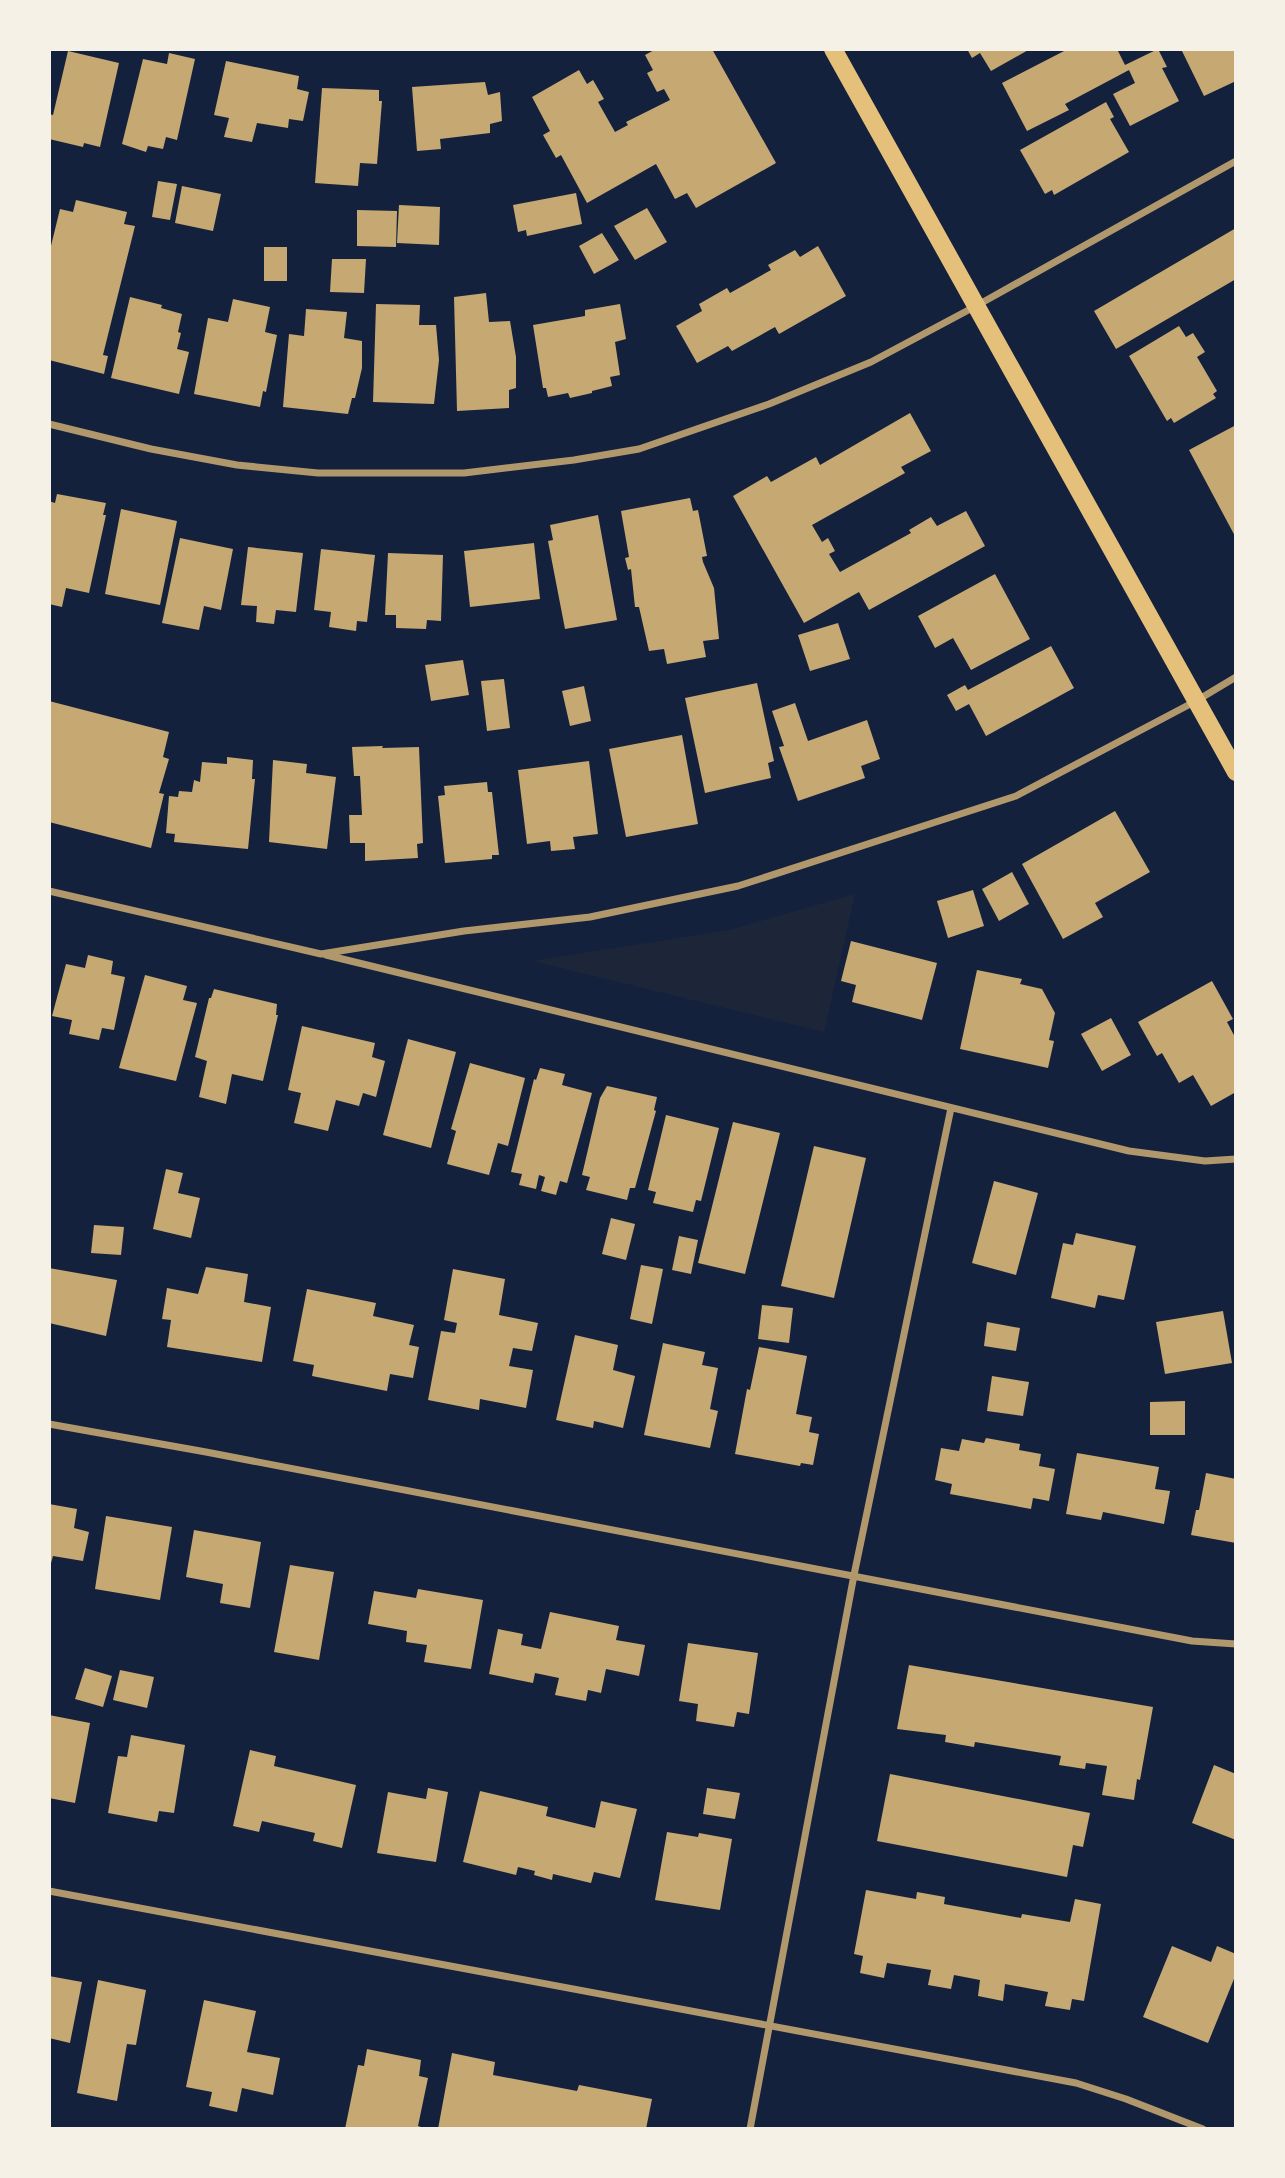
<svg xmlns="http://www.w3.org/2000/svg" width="1285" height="2178" font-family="'Space Grotesk',sans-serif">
<rect width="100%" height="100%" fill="#14213d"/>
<path fill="#1d2539" d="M855,894L824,1032L532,961L729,930Z"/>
<path fill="#c6a872" d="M656,49H712L776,163L696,208L687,193L675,199L656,164L587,203L561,155L556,158L543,135L550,131L532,97L579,70L587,84L593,80L604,99L598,102L615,132L628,125L626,122L670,100L664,89L657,92L647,73L653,70L645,55Z
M967,49H1030L991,71L980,53L972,58Z
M1068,49H1117L1125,65L1158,49L1167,67L1162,68L1179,101L1130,126L1113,94L1135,83L1129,70L1065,104L1069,110L1027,131L1002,83Z
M1181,49H1236V81L1204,96Z
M68,51L119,63L100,147L84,143L83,147L49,139V114L53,115Z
M169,53L195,59L177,140L166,137L163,149L148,146L146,152L122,144L143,59L167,64Z
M226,61L299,76L297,89L309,92L303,121L289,119L288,128L257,123L252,142L224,137L229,118L214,115Z
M485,82L488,95L500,92L502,121L490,124V133L440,139L441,149L417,151L412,87Z
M322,88L379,90V101H382L377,164L360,163L358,186L315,183Z
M1106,102L1114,117L1110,119L1129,152L1054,195L1052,190L1045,194L1020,150Z
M158,181L177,184L170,220L152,217Z
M182,186L221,194L213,231L175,223Z
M576,193L582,224L527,236L526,230L518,232L513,205Z
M76,200L127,212L124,224L135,226L103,355L108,356L104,374L49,360V254L60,209L73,212Z
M399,205L440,207L439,245L397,243Z
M647,208L667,242L635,260L614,226Z
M357,210L397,211L396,247L357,246Z
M1236,228V279L1116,349L1094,311Z
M602,233L619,260L594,274L579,246Z
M818,246L846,296L779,334L775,327L732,351L728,346L697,363L676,326L702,311L699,304L727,288L730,293L771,270L768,265L795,250L800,257Z
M264,247H287V281H264Z
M332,259H366L364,293L330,292Z
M486,293L489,322L510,321L516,357V388L509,390V408L457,411L454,297Z
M130,297L162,305L161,308L182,314L178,332L181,333L177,349L189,352L179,394L111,378Z
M233,299L270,307L265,332L277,335L266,392L263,391L260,407L194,394L208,318L228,322Z
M376,304L420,305L419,325H436L439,360L434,404L373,402Z
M620,304L626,339L615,342L620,375L610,377L612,386L592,391V393L570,398L568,393L548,397L546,388H543L533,325L585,316V310Z
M306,309L347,312L344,338L362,341V368L355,398H352L348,414L283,407L289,334L304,336Z
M1179,326L1186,337L1193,333L1205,352L1197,357L1217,391L1213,394L1216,398L1174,423L1171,418L1167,421L1129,356Z
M910,413L931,451L901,467L905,473L812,525L822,542L828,538L835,551L829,554L840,572L911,533L909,530L931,517L937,526L966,511L985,546L869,610L859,592L804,623L733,496L767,476L771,482L816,457L820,465Z
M1236,425V538L1189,450Z
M57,494L106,503L103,515H106L89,593L66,588L62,607L49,604V501L55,503Z
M690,498L693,511L698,510L707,556L702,557L703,562L714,588L719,639L703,641L706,657L667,664L664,649L649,651L639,607H635L631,569L628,570L625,558L629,557L621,511Z
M121,509L177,521L160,605L105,594Z
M598,515L617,620L565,629L548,541L553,540L550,525Z
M180,538L233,549L221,610L204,606L199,630L162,623Z
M534,543L540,599L470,607L464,551Z
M248,547L303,553L296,612L276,610L274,624L256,622L257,606L241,605Z
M321,549L375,555L367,622L357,621L356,631L329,627L331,612L314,610Z
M388,553L443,555L441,621L427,620L426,629L396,628V615H385Z
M995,574L1030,639L971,670L953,638L935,648L918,616Z
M838,623L850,659L810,671L798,635Z
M1051,646L1074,688L986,736L969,704L956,711L947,695L965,685L968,690Z
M463,660L469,695L431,701L425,665Z
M504,679L510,728L487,731L481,681Z
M757,683L774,761L768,763L771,778L705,793L685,698Z
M584,686L591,721L570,726L562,691Z
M49,701L169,732L163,757L169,759L159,793L164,794L151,848L49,822Z
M795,703L808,741L867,720L880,759L861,766L865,778L798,801L779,747L784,746L772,711Z
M682,735L698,824L626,837L609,749Z
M383,746L382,748L419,747L423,843L417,844L418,858L365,861V843H350L349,815H362L360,776H354L352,747Z
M227,757L253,760L252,779H255L248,849L174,842L175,834L166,833L169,796L178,797L179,791L192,792L194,780L200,782L202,762L227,764Z
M273,760L307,764L306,773L336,777L327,849L269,842Z
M589,761L598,834L573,837L575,849L551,851L550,841L527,844L518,770Z
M487,782L488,792H492L499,855H492V859L445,863L438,796L445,795L444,786Z
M1115,811L1150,872L1095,903L1103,917L1063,939L1022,864Z
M1012,872L1029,904L999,921L982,889Z
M973,890L984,926L948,938L937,901Z
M851,941L937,963L922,1020L852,1002L856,985L841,981Z
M88,955L113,961L111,974L125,977L114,1030L102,1028L99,1040L69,1034L72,1020L52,1016L66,964L85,968Z
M977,970L1022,979L1020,984L1042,989L1055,1013L1049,1040L1054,1041L1048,1068L960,1049Z
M145,975L187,986L183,1000L197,1003L176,1081L119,1068Z
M1212,981L1233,1019L1227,1022L1236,1039V1092L1211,1106L1193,1075L1179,1083L1162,1053L1157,1056L1138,1022Z
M214,989L277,1004L276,1015H278L263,1081L232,1074L226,1104L199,1097L207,1061L195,1057L209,998H211Z
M1111,1018L1131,1055L1102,1071L1081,1034Z
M302,1026L375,1043L372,1057L385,1061L376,1097L363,1093L359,1106L336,1100L328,1131L294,1123L301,1093L288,1090Z
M408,1039L456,1052L431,1148L383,1135Z
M470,1063L525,1078L508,1146L498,1143L489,1175L447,1164L456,1131L451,1129Z
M540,1068L565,1074L562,1085L592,1093L567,1183L560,1181L556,1195L541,1191L545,1177L539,1175L536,1189L519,1185L522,1174L511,1172L534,1079L536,1080Z
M607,1086L657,1097L654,1110L656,1111L635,1188H630L627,1200L586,1190L590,1177L582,1175L600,1098Z
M666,1115L719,1128L701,1201L696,1200L693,1212L653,1203L656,1192L648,1190Z
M733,1122L780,1133L745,1274L698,1263Z
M814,1146L866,1158L834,1298L781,1286Z
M166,1169L183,1173L178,1193L200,1198L191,1238L153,1229Z
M994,1181L1038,1193L1016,1275L972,1263Z
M611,1218L635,1224L626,1260L602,1254Z
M94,1225L124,1227L121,1255L91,1253Z
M1076,1233L1136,1246L1124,1300L1098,1295L1095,1308L1051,1298L1063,1243L1073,1245Z
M679,1236L698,1240L691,1274L672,1270Z
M641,1265L663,1269L652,1324L630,1319Z
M206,1267L248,1274L244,1302L271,1307L262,1362L167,1347L171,1320L162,1319L167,1288L198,1294Z
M49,1268L117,1280L106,1336L49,1323Z
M453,1269L505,1279L499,1315L538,1323L532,1351L513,1348L509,1366L533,1370L526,1408L480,1399L479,1410L428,1400L441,1331L455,1333L457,1323L444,1320Z
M307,1289L376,1303L373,1316L414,1325L409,1345L419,1347L413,1378L390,1374L387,1391L312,1376L314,1365L293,1361Z
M762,1305L793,1308L789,1343L758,1339Z
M1223,1311L1232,1363L1165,1374L1156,1322Z
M987,1322L1020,1328L1016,1351L984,1346Z
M575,1335L618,1345L613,1370L635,1376L623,1428L594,1421L593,1428L556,1420Z
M663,1343L705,1352L702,1365L718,1368L710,1409L718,1411L710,1448L644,1435Z
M759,1347L807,1356L796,1414L812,1417L809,1432L819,1434L813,1465L801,1463L800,1466L735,1454L747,1389L750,1390Z
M992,1376L1029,1382L1023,1416L987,1411Z
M1185,1401V1435H1150V1402Z
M986,1438L1020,1444L1019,1450L1041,1454L1039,1466L1055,1469L1049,1501L1033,1498L1031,1509L950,1494L952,1484L935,1480L941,1448L959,1451L962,1439L984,1443Z
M1077,1453L1159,1467L1155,1489L1170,1491L1164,1524L1103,1512L1101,1520L1066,1514Z
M1206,1473L1236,1479V1543L1191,1535L1196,1510H1199Z
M49,1504L77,1509L74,1528L89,1532L83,1561L53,1556L49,1570Z
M106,1516L172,1527L160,1600L95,1589Z
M194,1530L261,1542L250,1608L220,1603L223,1584L186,1577Z
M290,1565L334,1572L319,1660L274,1652Z
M418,1589L483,1600L471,1669L424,1662L427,1645L406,1642L407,1631L368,1624L374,1591L416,1598Z
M550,1612L619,1626L616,1640L645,1645L639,1676L606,1669L601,1693L588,1690L586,1701L555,1695L559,1678L535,1673L533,1683L489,1674L498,1629L523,1634L521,1645L541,1649Z
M688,1643L758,1653L749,1714L737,1712L734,1727L696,1721L698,1704L679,1701Z
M909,1665L1153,1707L1140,1780L1137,1779L1134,1800L1102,1795L1107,1766L1086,1763L1085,1769L1059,1765L1061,1756L975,1742L974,1747L945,1742L946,1735L897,1729Z
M85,1668L112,1676L103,1707L75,1699Z
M120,1670L154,1677L147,1708L113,1700Z
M49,1715L90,1723L75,1803L49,1798Z
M131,1735L185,1745L174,1813L159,1811L157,1822L108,1813L118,1756L127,1757Z
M250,1750L276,1756L274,1766L356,1785L342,1848L313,1841L315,1833L262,1821L259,1832L233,1826Z
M1214,1765L1236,1774V1840L1192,1823Z
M890,1774L1090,1813L1083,1847L1073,1845L1067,1877L877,1841Z
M428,1788L448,1792L436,1862L377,1853L388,1792L426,1799Z
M707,1788L740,1793L735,1819L703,1814Z
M480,1791L548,1807L546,1816L595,1828L601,1801L637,1809L620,1878L594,1872L591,1883L553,1874L552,1880L534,1875L535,1871L518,1867L516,1875L463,1862Z
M667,1832L698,1837L699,1833L732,1839L720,1910L655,1900Z
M866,1890L916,1899L917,1892L945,1897L944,1904L1021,1918L1022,1914L1070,1922L1075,1899L1101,1904L1084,2001L1072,1999L1070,2010L1045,2006L1048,1992L1005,1984L1003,2001L978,1996L980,1980L954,1975L951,1989L928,1985L931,1970L887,1963L884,1978L860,1973L863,1956L854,1954Z
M1172,1946L1211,1962L1217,1946L1236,1954V1974L1208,2043L1143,2017Z
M49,1976L82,1982L70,2043L49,2038Z
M98,1980L146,1990L136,2045L127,2044L117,2101L77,2093Z
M204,2000L256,2011L247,2052L280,2058L273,2095L242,2088L237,2112L209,2106L212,2092L186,2087Z
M367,2049L421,2060L419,2076L428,2078L418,2126L427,2129H345L358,2065L364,2066Z
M452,2053L495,2062L493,2075L577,2091L579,2085L652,2099L646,2129H438Z"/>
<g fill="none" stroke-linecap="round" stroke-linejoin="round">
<path stroke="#b1986c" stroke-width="7" d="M49,424L151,449L237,465L318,473H464L574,460L639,449L769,404L871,362L976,306L1236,161
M49,891L321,954L464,931L590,917L738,886L1016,796L1196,701L1236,677
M326,955L1129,1151L1205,1161L1236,1159
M49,1424L206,1452L1192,1641L1236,1644
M49,1891L1076,2083L1126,2099L1203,2129
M750,2129L854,1575L951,1108"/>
<path stroke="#e5c07b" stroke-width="18" d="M833,49L1236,772"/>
</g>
<rect width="1285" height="2178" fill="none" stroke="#f6f1e7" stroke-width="102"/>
</svg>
